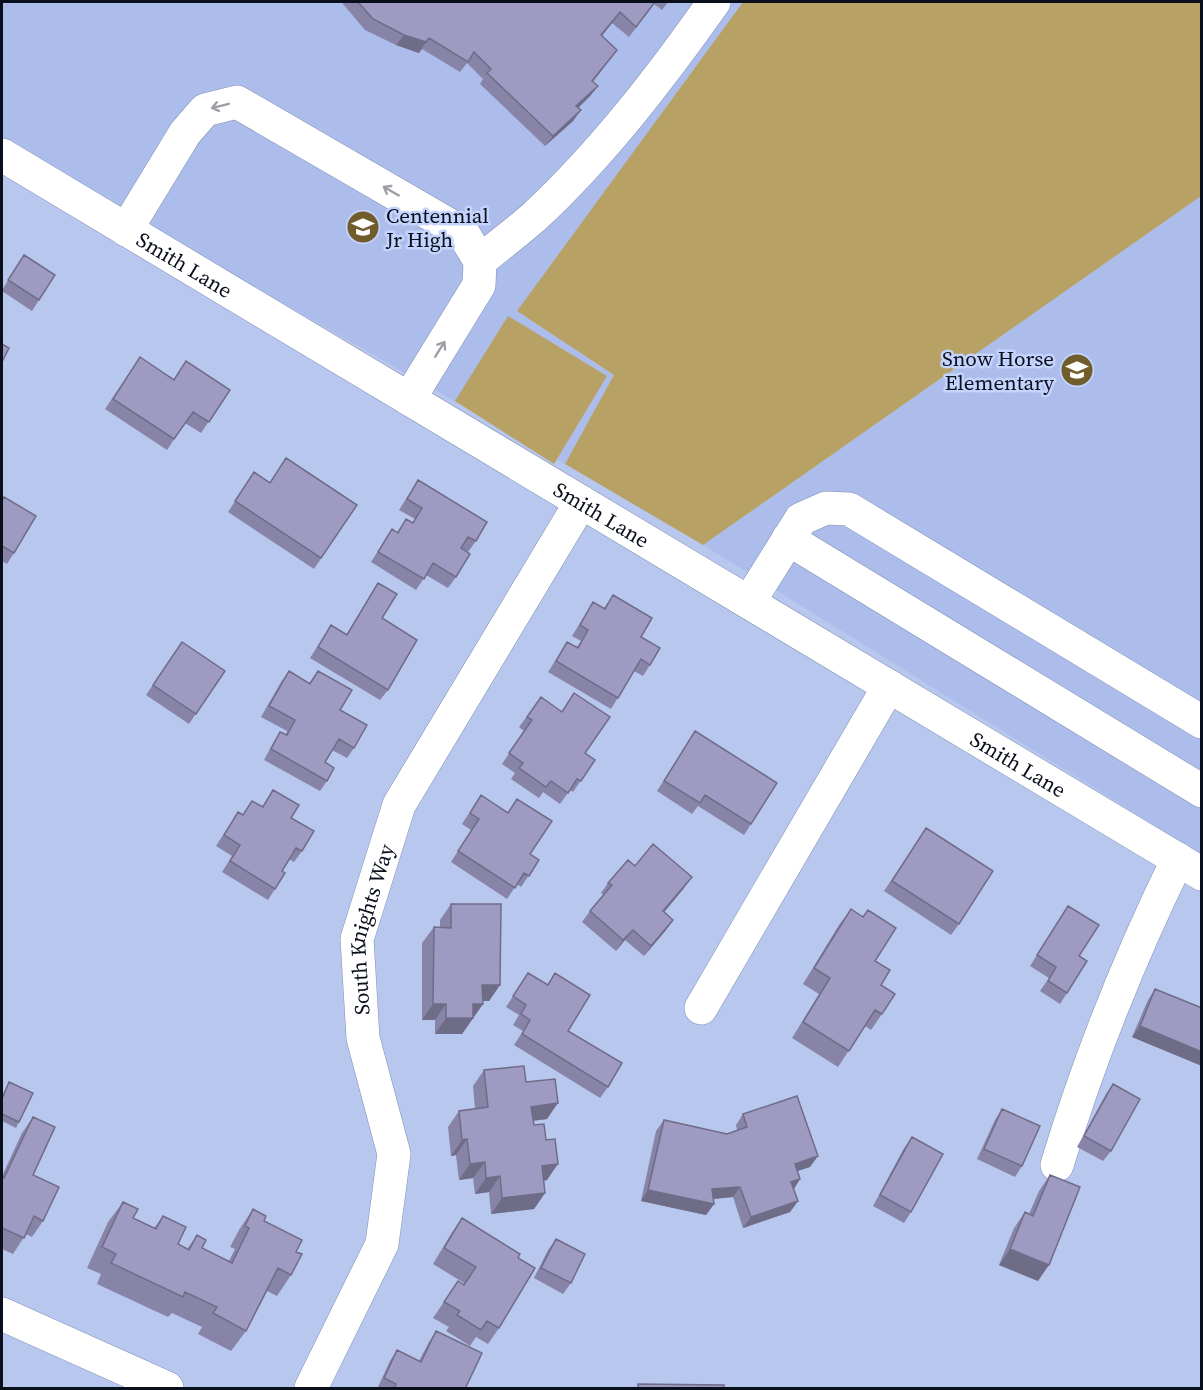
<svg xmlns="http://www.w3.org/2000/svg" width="1203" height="1390" font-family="'Source Serif 4',serif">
<rect width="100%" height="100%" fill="#b8c7ee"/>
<path fill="#acbdeb" d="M2,2H743L517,311L614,375L565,464L2,143Z
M1201,196V854L703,545Z"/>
<path fill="#b8a164" d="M743,2H1201V196L703,545L565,464L614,375L517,311Z
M508,316L607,376L554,464L455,401Z"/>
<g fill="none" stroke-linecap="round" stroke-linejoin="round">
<defs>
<g id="minor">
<path id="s1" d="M2,155L1202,874"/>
<path d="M126,230L185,133L205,110L237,102L463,233L480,261L479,285L409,399"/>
<path d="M480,261C498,246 517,232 534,217C602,154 661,77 714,2"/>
<path d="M788,539L1202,791"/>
<path d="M749,602L801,519L826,508L849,509L1202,722"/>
<path d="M701,1008L889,686"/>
<path d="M1057,1165C1089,1059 1129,959 1178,859"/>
<path d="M2,1314L167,1388"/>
<path id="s2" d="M311,1388L382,1244L394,1154L363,1038L357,939L399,805L581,502"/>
</g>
</defs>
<use href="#minor" stroke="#8290b5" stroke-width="34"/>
<use href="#minor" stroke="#fff" stroke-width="33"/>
</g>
<path fill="#8884a7" d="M343,2H668L662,10L654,4L629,37L612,23L602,36L617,50L593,82L598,86L590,96L578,108L573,121L545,146L480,84L483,79L467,63L460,72L422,49L419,53L396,45L365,30L343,4Z
M24,255L39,300L32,311L2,291V290Z
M140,357L174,379L186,361L230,390L201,433L185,423L167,450L105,409Z
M254,472L270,482L357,505L314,569L228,512Z
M418,480L476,541L468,552L461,548L456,577L448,588L426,575L416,590L371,562L392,529L397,532L406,519L412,523L415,519L399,510Z
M2,501L14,553L7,564L2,561Z
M378,583L382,618L388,690L380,700L310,658L331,625L346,635Z
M613,595L641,637L650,665L643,676L634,671L611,709L548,672L567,642L577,647L581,641L572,636L593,602L604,608Z
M182,642L225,671L189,724L146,695Z
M289,671L309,683L318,671L340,710L354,748L347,758L332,750L325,762L327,781L320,791L264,760L273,743L280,732L286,735L287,731L261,717L281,682Z
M541,697L585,753L595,760L573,792L570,790L560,804L543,792L539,798L511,779L515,773L502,764L524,731L519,727Z
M695,731L751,824L744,835L698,806L692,814L657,791Z
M273,790L291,818L302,851L294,862L289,859L282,871L275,889L268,900L222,872L232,856L216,846L238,812L243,815L252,801L262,807Z
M481,795L508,812L517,799L530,854L539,860L521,887L517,884L507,899L451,862L471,830L462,824Z
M926,828L959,924L951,935L884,891Z
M635,866L684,888L664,912L673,920L666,930L644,956L625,940L616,951L582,922L590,911L604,895L601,893L608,883Z
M451,904L500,985L489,1001H483V1004L462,1034H435V1020H422V943L434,927H440V920Z
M1068,906L1079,956L1067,993L1060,1004L1040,991L1049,978L1030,966Z
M851,909L863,917L868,910L875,961L881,985L882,1014L871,1030L865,1026L838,1067L792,1038L819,994L803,984L839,925Z
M528,973L547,985L555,973L568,1031L608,1087L600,1098L514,1045L523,1031L513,1025L519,1015L506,1007Z
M1155,989L1202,1008V1066L1132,1037L1148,1000Z
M484,1070L526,1082L547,1119L533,1121L547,1180L544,1181L545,1193L534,1209L491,1214L489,1192L475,1194L473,1178L459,1180L456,1155L451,1156L448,1127L459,1111L475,1109L473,1086Z
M9,1082L19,1122L16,1128L2,1121V1096Z
M1113,1084L1111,1151L1103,1161L1077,1147L1106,1094Z
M1002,1109L1022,1166L1015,1177L977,1159L995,1120Z
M743,1114L810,1167L797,1171L800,1179L794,1189L798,1201L790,1212L743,1228L733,1197L713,1199L714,1204L706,1215L641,1201L656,1131L664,1120L727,1134L737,1130L736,1125Z
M33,1117V1175L43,1221L32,1237L26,1234L13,1254L2,1249V1176L22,1133Z
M912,1137L911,1212L904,1223L873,1206L904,1148Z
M1050,1175L1038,1281L999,1265L1014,1228L1025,1212L1029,1214L1039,1191Z
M123,1202L133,1218L154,1228L163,1216L178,1244L187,1249L197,1235L202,1248L229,1261L235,1249L230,1247L239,1230L253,1209L296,1252L291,1275L277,1296L267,1291L246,1331L231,1351L198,1334L202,1327L172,1313L168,1317L97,1284L101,1274L87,1268L108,1222Z
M462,1218L518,1258L499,1328L488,1344L476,1337L470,1346L446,1331L449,1327L433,1318L458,1281L463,1284L464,1283L433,1264L451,1234Z
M556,1239L571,1283L563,1294L534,1278L548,1250Z
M436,1331L465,1389H377L390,1361L397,1350L419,1361L429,1342Z"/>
<path fill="#6f6c88" d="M620,12L612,23L593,46L601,35Z
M404,35L426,42L419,53L396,45Z
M598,86L590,96L569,117L576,106Z
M581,110L573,121L545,146L553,136Z
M692,877L684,888L656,922L663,911Z
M673,920L666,930L644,956L651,946Z
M633,930L625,940L616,951L623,940Z
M482,985H500L489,1001H471Z
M433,1004H446L435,1020H422Z
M473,1004H483L462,1034H435L446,1018Z
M1140,1026L1202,1052V1066L1132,1037Z
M558,1103L547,1119L520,1122L531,1107Z
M467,1139L456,1155L451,1156L462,1140Z
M818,1156L810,1167L788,1174L795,1164Z
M485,1162L473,1178L459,1180L470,1164Z
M558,1164L547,1180L531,1182L542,1166Z
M500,1176L489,1192L475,1194L486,1178Z
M800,1179L793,1190L791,1182Z
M740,1187L733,1197L704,1200L712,1189Z
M648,1190L714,1204L706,1215L641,1201Z
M545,1193L534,1209L491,1214L502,1198Z
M798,1201L790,1212L743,1228L751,1217Z
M1010,1249L1049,1265L1038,1281L999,1265Z"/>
<path fill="#9e9ac2" stroke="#6f6c88" stroke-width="1.5" d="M358,2H655L636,27L620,12L601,35L617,50L592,81L598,86L576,106L581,110L553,136L487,73L491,69L474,52L468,62L429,38L426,42L404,35L373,19Z
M24,255L55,275L39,300L8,280Z
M2,344L9,348L2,362Z
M140,357L174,380L186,361L230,390L209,422L193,412L174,439L113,399Z
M286,458L357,505L321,558L235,501L254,472L270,483Z
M418,480L487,522L476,541L468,537L461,548L470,554L456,577L433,563L424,579L378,552L392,529L398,533L406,519L413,523L422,508L407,499Z
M4,497L36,516L14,553L2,546V501Z
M378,583L397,594L382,618L417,640L388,690L318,647L331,625L347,635Z
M613,595L652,618L641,637L660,648L650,665L641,659L618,698L556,661L567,642L578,648L588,630L580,625L593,602L605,609Z
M182,642L225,671L196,714L153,685Z
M289,671L310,684L318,671L352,690L340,710L367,725L354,748L339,739L325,762L334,768L327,781L271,749L280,732L287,735L295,720L269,706Z
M574,693L610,717L585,753L595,760L581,781L577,779L568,793L551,781L546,787L519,768L523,763L509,753L532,720L527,717L541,697L562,712Z
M695,731L777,783L751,824L705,795L700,803L664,781Z
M273,790L299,805L291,818L314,831L302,851L296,848L282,871L285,873L275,889L230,861L240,845L224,835L238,812L243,815L252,801L263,807Z
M481,795L508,813L517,799L552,821L530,854L539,860L529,876L524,873L515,888L458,851L479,819L470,813Z
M926,828L993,871L959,924L892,881Z
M653,844L692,877L663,911L673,920L651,946L633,930L623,940L590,911L612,885L608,883L628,860L635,866Z
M451,904H501L500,985H482L483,1004H473V1018H446V1004H433L434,927L451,928Z
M1068,906L1099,925L1079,956L1087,961L1067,993L1048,981L1056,967L1037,955Z
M851,909L863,917L868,910L896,928L875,961L890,970L881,985L895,994L882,1014L875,1010L849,1051L803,1022L830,978L814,968Z
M528,973L548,985L555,973L590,995L568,1031L622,1063L608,1087L522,1034L530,1020L521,1014L526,1005L513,996Z
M1155,989L1202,1008V1052L1140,1026Z
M524,1066L526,1082L555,1079L558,1103L531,1107L534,1125L544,1124L546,1140L555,1139L558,1164L542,1166L545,1193L502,1198L500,1176L486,1178L485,1162L470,1164L467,1139L462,1140L459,1111L488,1107L484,1070Z
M9,1082L33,1093L19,1122L2,1114V1099Z
M1113,1084L1140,1099L1111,1151L1084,1136Z
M797,1096L818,1156L795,1164L800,1179L791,1182L798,1201L751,1217L740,1187L712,1189L714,1204L648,1190L664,1120L727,1134L747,1127L743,1114Z
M1002,1109L1040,1126L1022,1166L984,1149Z
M33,1117L55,1127L33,1175L59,1187L43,1221L34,1216L24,1238L2,1228V1176L4,1178Z
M912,1137L943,1154L911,1212L880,1195Z
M1050,1175L1080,1187L1049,1265L1010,1249L1025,1212L1033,1216Z
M123,1202L138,1209L133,1218L156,1229L163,1216L186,1227L178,1244L189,1250L197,1235L206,1240L202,1248L232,1263L249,1228L245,1226L253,1209L266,1216L264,1221L302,1240L296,1252L302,1254L291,1275L278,1268L246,1331L213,1313L217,1307L185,1292L183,1297L111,1263L116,1254L102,1247Z
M462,1218L520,1254L518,1258L535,1268L499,1328L487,1321L481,1330L457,1315L460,1311L444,1302L458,1281L464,1285L476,1267L444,1248Z
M556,1239L585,1254L571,1283L541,1268Z
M436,1331L482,1353L465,1389H394L396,1384L384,1378L397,1350L421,1362Z
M638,1384L724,1385V1389H638Z"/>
<defs><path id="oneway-shaft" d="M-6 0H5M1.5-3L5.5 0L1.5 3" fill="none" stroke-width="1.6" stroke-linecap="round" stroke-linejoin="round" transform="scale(1.5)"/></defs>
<g stroke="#9d9fa4">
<use href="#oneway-shaft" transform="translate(220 106) rotate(166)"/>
<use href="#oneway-shaft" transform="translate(391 191) rotate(-150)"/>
<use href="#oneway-shaft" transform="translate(440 349) rotate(-58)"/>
</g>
<defs>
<symbol id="school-disc" viewBox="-11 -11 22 22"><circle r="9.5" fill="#705d2b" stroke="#c5d4fc"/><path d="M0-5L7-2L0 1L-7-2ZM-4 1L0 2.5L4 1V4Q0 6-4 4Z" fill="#fff"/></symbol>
</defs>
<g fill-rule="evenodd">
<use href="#school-disc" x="344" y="208" width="38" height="38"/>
<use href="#school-disc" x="1058" y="351" width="38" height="38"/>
</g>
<g text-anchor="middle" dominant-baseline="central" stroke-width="5" stroke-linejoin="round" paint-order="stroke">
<g font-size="21" fill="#0a0f1c" stroke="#c5d4fc" text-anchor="start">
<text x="386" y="215">Centennial<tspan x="386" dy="24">Jr High</tspan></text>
<text x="1054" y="358" text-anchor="end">Snow Horse<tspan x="1054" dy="24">Elementary</tspan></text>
</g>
<g font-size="21" fill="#0a0f1c" stroke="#c5d4fc">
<text stroke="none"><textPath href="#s1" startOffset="213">Smith Lane</textPath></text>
<text stroke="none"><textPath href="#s1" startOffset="699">Smith Lane</textPath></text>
<text stroke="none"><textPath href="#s1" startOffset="1185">Smith Lane</textPath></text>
<text stroke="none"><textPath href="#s2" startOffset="482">South Knights Way</textPath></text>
</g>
</g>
<rect width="1203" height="1390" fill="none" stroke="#0a0f1c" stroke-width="6"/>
</svg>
